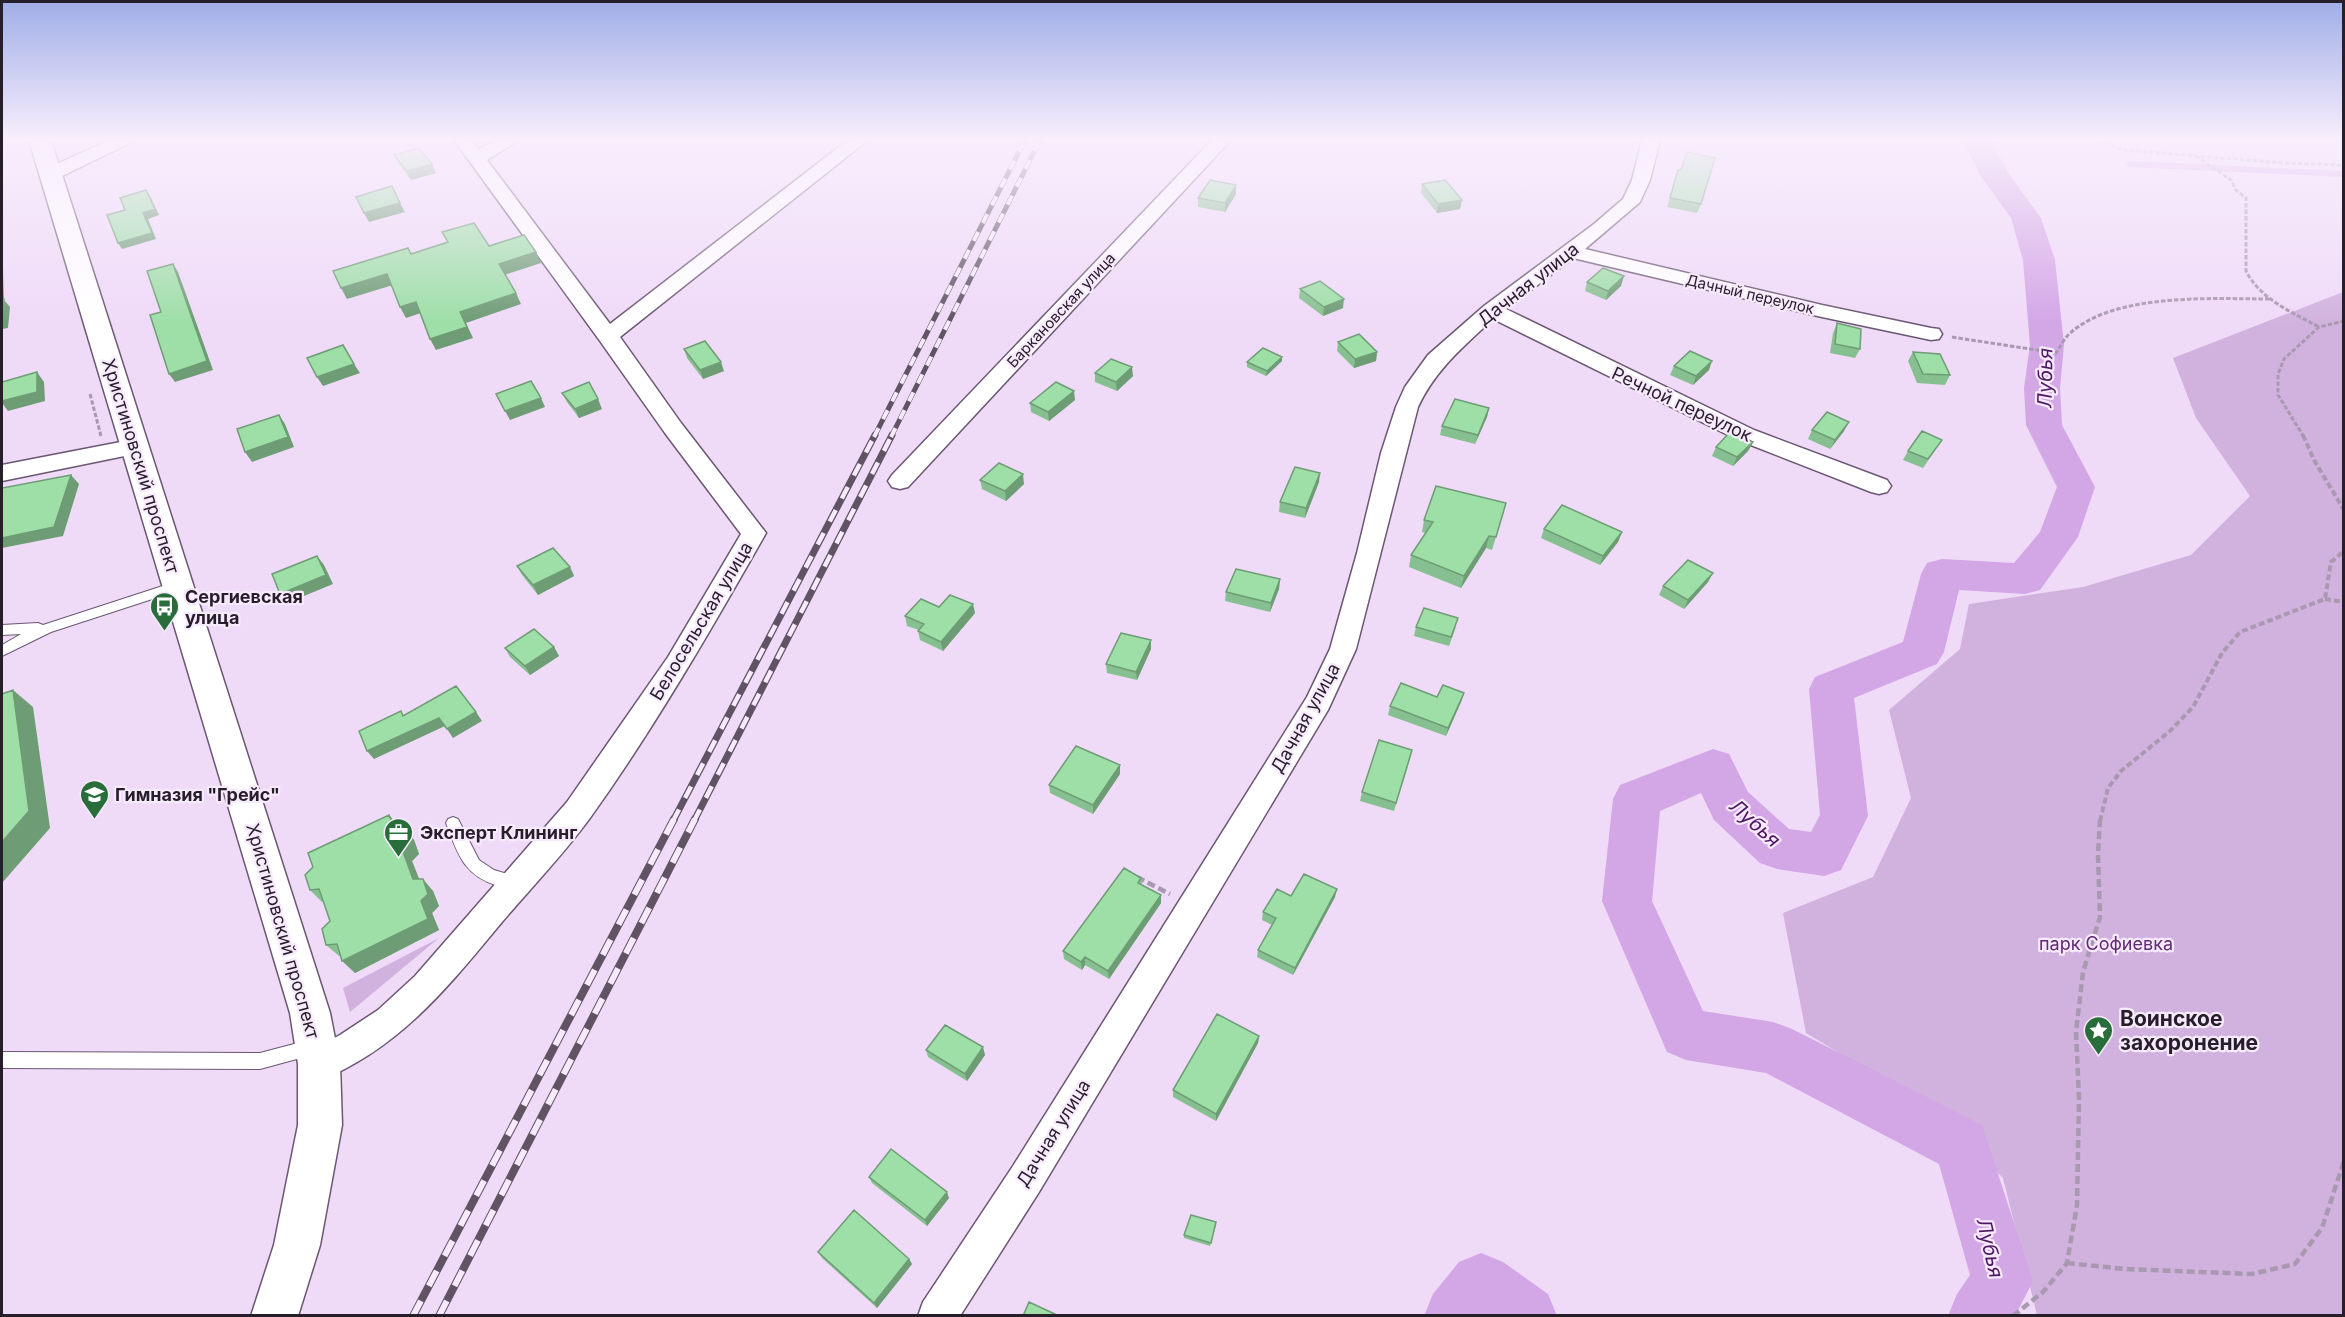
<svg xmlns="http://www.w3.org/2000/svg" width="2345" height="1317" font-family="Inter,sans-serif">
<rect width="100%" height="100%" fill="#efdaf8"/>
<path fill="#d1b2de" d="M2343,292V1315H2037L2003,1178L1934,1110L1806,1033L1783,913L1873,877L1911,798L1889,710L1960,649L1969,604L2083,587L2191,555L2250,496L2196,418L2173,358Z
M439,938L350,1012L343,988Z"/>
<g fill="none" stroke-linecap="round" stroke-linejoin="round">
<path stroke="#d3a6e6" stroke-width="6" d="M2130,164L2344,174"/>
<path fill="#d3a6e6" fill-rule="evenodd" d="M1963,140H1991L2009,174L2041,218L2055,260L2064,345L2060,388L2062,425L2095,487L2078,537L2040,590L2025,594L1959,590L1944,652L1937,664L1854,698L1868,816L1841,870L1824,876L1777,869L1760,863L1714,820L1701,793L1660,811L1652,901L1703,1011L1773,1022L1792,1029L1982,1125L2033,1281L2015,1316H1948L1957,1294L1970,1275L1939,1164L1766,1073L1686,1060L1667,1052L1602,901L1613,799L1620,785L1713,749L1729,754L1748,792L1789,829L1811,832L1820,815L1809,689L1815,677L1903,642L1921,574L1927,563L1942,559L2014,563L2040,532L2057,487L2026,425L2024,388L2030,345L2023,260L2011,218L1980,175Z
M1481,1253L1503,1262L1548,1294L1557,1316H1424L1433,1294L1459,1262Z"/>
<defs>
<path id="service" d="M178,581L184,586L183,589L51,632L2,656V645L21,634L2,635V625L38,623L43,625Z
M453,817L458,819L479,860L494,870L521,878L524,883L521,888C514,891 506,888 498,886C463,875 458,854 446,823L448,819Z
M313,1039L319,1041L321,1047L319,1053L260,1069L2,1068V1052L260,1053Z"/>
<path id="minor" d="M109,140H131L128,144L58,178H44L42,174L44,170Z
M454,140H472L479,150L495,140H516L513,144L487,160L610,324L848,140H868L620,337L681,423L766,533C711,630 655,727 590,818C563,855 531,888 502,922C448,987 400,1048 319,1081L307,1076L302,1064L307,1052L340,1035L378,1010L415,976L567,802L668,657L741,534L665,433L600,341Z
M1212,140H1231L908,487L900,489L892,487L888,481L892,475Z
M1642,140H1660L1650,180L1640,202L1585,249L1822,305L1931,328L1939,329L1942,334L1939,339L1931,340L1822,317L1573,258L1506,309L1754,430L1887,480L1891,486L1887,492L1879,494L1871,492L1738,440L1493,319C1464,346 1435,370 1418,407L1356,649L1328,710L1039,1192L960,1316H918L923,1302L1013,1166L1307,697L1330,649L1357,553L1381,453L1396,407L1405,387L1428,355L1484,306L1594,224L1623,199L1632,180Z
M136,439L144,442L148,447L144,452L2,481V465Z"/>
<path id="tertiary" d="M29,140H51L330,1013L340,1064L342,1125L320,1245L298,1316H251L274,1245L298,1125V1064L290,1013Z"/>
</defs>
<use href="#service" stroke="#6a5771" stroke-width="2"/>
<use href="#minor" stroke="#6a5771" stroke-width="3"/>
<use href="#tertiary" stroke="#6a5771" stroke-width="3"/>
<path stroke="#a999b0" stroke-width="3" stroke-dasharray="4.5 2" stroke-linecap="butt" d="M2099,140L2123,150L2285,163L2344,165
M2196,156L2231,180L2236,190L2246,198V271C2261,300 2292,312 2319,327
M1952,337L2056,353C2060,347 2064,339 2069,334C2115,292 2213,299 2272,299
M90,394L101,436
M2304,437L2278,395V374L2284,359L2319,327L2344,321"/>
<path stroke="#a999b0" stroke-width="4" stroke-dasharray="6 3" stroke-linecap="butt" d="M2303,435L2314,460L2344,510
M2325,599L2344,602
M2100,821L2108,788L2121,771L2170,731L2193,707L2222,653L2240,632L2325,599L2331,562L2344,551"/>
<path stroke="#a999b0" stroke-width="4.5" stroke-dasharray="8 4" stroke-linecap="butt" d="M1137,877L1170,894
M2067,1263L2125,1269L2252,1274L2295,1264L2322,1228L2344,1161
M2013,1316L2043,1292L2067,1263L2077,1205L2079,1098L2076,1032L2083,972L2100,917L2098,855L2100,819"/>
<use href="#service" fill="#fff" fill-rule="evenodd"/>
<use href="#minor" fill="#fff" fill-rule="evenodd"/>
<use href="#tertiary" fill="#fff" fill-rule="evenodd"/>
<defs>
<path id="rail-far2" d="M874,437L1025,140
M891,437L1040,140"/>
<path id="rail-far1" d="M673,821L875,435
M694,821L892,435"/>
<path id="rail" d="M413,1316L674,819
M439,1316L695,819"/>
</defs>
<use href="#rail-far2" stroke="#5f5364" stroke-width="5"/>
<use href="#rail-far1" stroke="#5f5364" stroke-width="7"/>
<use href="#rail" stroke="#5f5364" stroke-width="8"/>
<use href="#rail-far2" stroke="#f7eafd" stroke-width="4" stroke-dasharray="10" stroke-linecap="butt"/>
<use href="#rail-far1" stroke="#f7eafd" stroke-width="4.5" stroke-dasharray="13" stroke-linecap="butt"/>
<use href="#rail" stroke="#f7eafd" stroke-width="6" stroke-dasharray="17" stroke-linecap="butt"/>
</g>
<path fill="#87c090" d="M394,155L436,173L411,180L399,164Z
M1678,170H1681L1701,204L1697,213L1667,207Z
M1422,184L1462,200L1460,209L1437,213L1421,193Z
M1236,194L1225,212L1198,207V198Z
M1587,282L1621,286L1606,300L1585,291Z
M1300,289L1343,308L1323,316L1299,298Z
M1837,323L1860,349L1855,358L1830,353L1833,333Z
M1338,342L1377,352L1376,361L1354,368L1337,351Z
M684,349L724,371L703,379L687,358Z
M1913,352L1950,375L1945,385L1917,383L1908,361Z
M1282,361L1266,376L1247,367V362Z
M1674,366L1709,370L1693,385L1670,375Z
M1095,373L1133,376L1117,391L1095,382Z
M562,393L602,409L579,418L567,402Z
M1075,400L1049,421L1031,412L1030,403Z
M1489,408L1487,417L1475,444L1440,435L1442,426Z
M1812,430L1844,431L1830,449L1808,439Z
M1942,440L1923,468L1903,460L1908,451Z
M1753,442L1748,451L1733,466L1712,456L1716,447Z
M980,480L1024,484L1006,501L982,489Z
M1319,482L1305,518L1279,512L1280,502Z
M1506,503L1492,550L1486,548L1461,588L1409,567L1411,555L1426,533L1422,532L1424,520Z
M1544,529L1622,532L1618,542L1600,565L1541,538Z
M517,566L570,567L574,576L538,595L522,575Z
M1280,579L1279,589L1270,612L1225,601L1226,592Z
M1708,582L1684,609L1659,595L1663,586Z
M939,607L975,613L943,651L920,640L918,631L919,630L907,626L905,616Z
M1416,627H1456L1449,646L1414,636Z
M1151,640V649L1137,680L1107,673L1106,664Z
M554,647L559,656L530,675L510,657L505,648Z
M1464,693L1461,702L1446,736L1388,715L1390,706Z
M1410,759L1394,811L1360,801L1362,792Z
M1120,765V774L1093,814L1050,793L1049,785Z
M389,815L400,827L414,840L419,854L412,861L419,879L433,891L439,906L432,913L439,930L355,973L341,956H339L326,945L330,921L323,901L322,902L310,890Z
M1141,878L1142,885L1161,903L1109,979L1085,965L1082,970L1064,959L1063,951Z
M1291,896L1335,897L1293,975L1257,957L1258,950L1272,925L1262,920L1263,912Z
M1259,1036L1258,1043L1216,1121L1173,1097V1090Z
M926,1050L985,1055L967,1081L928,1057Z
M869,1177L949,1198L927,1226L872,1183Z
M1216,1225L1210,1246L1184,1238V1235Z
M818,1252L909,1259L912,1264L877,1308L822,1258Z"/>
<path fill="#6e9c75" d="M432,164L436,173L411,180L407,171Z
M1236,185V194L1225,212V203Z
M146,190L150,196L159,215L148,219L156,239L122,249L118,243L143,213Z
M1462,200L1460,209L1437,213L1438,204Z
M400,203L405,212L369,222L364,213Z
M536,252L541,263L504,275L499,264Z
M173,264L178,272L213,370L175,382L169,374Z
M2,267L3,269L4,300L10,307L8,328L2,329Z
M387,274L393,285L347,299L341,288Z
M1624,276L1621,286L1606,300L1608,291Z
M516,293L521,304L466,323L473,338L436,350L430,339L460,312Z
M1344,299L1343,308L1323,316L1324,307Z
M416,302L421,313L406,318L400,307Z
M1377,352L1376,361L1354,368L1355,359Z
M1282,357V361L1266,376L1267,371Z
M1712,361L1709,370L1693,385L1696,376Z
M721,362L724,371L703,379L700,370Z
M354,364L360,373L323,386L317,377Z
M1132,367L1133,376L1117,391L1116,382Z
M37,372L44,382L45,401L8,411L2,403V401Z
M1074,391L1075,400L1049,421L1048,412Z
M541,398L545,407L510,420L505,411Z
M598,399L602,409L579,418L575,409Z
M1489,408L1487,417L1475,444L1478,435Z
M279,415L285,424L294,447L252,462L245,452Z
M1849,422L1844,431L1830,449L1835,440Z
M1753,442L1748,451L1733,466L1737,457Z
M1320,473L1319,482L1305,518L1306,508Z
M1023,474L1024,484L1006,501L1005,491Z
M71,475L79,484L63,536L2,548V538Z
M1622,532L1618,542L1600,565L1603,556Z
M1489,536L1486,548L1461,588L1464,576Z
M317,556L324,565L333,584L287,603L280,594Z
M570,567L574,576L538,595L533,585Z
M1713,573L1708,582L1684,609L1688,600Z
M1280,579L1279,589L1270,612L1271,603Z
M973,604L975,613L943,651L941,642Z
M1151,640V649L1137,680L1136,672Z
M554,647L559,656L530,675L525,666Z
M13,690L33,707L50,828L2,883V842Z
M1464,693L1461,702L1446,736L1448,728Z
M476,712L482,721L453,738L447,729Z
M439,718L445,726L374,759L367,751Z
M1120,765V774L1093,814V805Z
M389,815L400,828H394Z
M404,827L414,840L419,854L412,861L424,891L413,879L402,849Z
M423,879L433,891L439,906L432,913L439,930L355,973L342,961L421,901Z
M1337,889L1335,897L1293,975L1295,968Z
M1161,895V903L1109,979L1108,971Z
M1085,957V965L1082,970L1081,962Z
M1259,1036L1258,1043L1216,1121V1114Z
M983,1047L985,1055L967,1081L965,1074Z
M947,1192L949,1198L927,1226L925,1220Z
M909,1259L912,1264L877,1308L874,1303Z"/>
<path fill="#9ddfa7" stroke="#6e9c75" stroke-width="1.5" d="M419,148L432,164L407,171L394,155Z
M1687,152L1715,158L1701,204L1670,198L1678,170H1681Z
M1210,180L1236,185L1225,203L1198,198Z
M1445,180L1462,200L1438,204L1422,184Z
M392,186L400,203L364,213L356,197Z
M146,190L155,209L143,213L152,233L118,243L107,215L125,210L120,198Z
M474,223L489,246L524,235L536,252L499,264L516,293L460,312L467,327L430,339L416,302L400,307L387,274L341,288L333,271L408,248L411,254L448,242L442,232Z
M173,264L207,361L169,374L150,315L161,312L147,271Z
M1603,268L1624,276L1608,291L1587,282Z
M1320,281L1344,299L1324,307L1300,289Z
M2,299H4L2,314Z
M1837,323L1861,329L1860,349L1835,344Z
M1359,334L1377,352L1355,359L1338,342Z
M705,341L721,362L700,370L684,349Z
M343,345L354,364L317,377L307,358Z
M1263,348L1282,357L1267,371L1247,362Z
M1690,351L1712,361L1696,376L1674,366Z
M1913,352L1940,354L1950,375L1923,374Z
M1111,359L1132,367L1116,382L1095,373Z
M37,372V392L2,401V382Z
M531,381L541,398L505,411L496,394Z
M589,382L598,399L575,409L562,393Z
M1056,382L1074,391L1048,412L1030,403Z
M1455,399L1489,408L1478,435L1442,426Z
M1827,412L1849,422L1835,440L1812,430Z
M279,415L288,437L245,452L237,429Z
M1731,431L1753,442L1737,457L1716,447Z
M1922,431L1942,440L1928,459L1908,451Z
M999,463L1023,474L1005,491L980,480Z
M1295,467L1320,473L1306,508L1280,502Z
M71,475L54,527L2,538V488Z
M1436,486L1506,503L1496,537L1489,536L1464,576L1411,555L1433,522L1424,520Z
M1562,505L1622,532L1603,556L1544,529Z
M553,548L570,567L533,585L517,566Z
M317,556L326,575L280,594L272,574Z
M1688,560L1713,573L1688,600L1663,586Z
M1236,569L1280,579L1271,603L1226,592Z
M950,595L973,604L941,642L918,631L924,624L905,616L921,599L939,607Z
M1424,608L1458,618L1451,637L1416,627Z
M534,629L554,647L525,666L505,648Z
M1121,633L1151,640L1136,672L1106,664Z
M1401,683L1437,697L1443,685L1464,693L1448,728L1390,706Z
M456,686L476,712L447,729L439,718L367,751L359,731L401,711L403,716Z
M13,690L29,811L2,842V694Z
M1379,740L1412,750L1396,803L1362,792Z
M1076,746L1120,765L1093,805L1049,785Z
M389,815L394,828L404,827L409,841L402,849L413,879H423L428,894L421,901L428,919L342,961L337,944L326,945L322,929L330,921L319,889L310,890L305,875L313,867L308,853Z
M1124,868L1141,878L1138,883L1161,895L1108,971L1085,957L1081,962L1063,951Z
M1304,874L1337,889L1295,968L1258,950L1276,918L1263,912L1277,889L1291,896Z
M1217,1014L1259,1036L1216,1114L1173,1090Z
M945,1025L983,1047L965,1074L926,1050Z
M891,1149L947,1192L925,1220L869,1177Z
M854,1210L909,1259L874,1303L818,1252Z
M1191,1215L1216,1222L1211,1243L1184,1235Z
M1029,1302L1059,1316H1023Z"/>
<linearGradient id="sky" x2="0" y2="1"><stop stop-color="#9faee7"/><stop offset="0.43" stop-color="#f8eefc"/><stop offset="1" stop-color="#f8eefc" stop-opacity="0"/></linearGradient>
<rect width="2345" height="324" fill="url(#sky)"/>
<defs>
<symbol id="bus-pin" viewBox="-11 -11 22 30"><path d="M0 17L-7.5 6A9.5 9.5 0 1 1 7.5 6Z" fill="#296e3a" stroke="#f7eafd"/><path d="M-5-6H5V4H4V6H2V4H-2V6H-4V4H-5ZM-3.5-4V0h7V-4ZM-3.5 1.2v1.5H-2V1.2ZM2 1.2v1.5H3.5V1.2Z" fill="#fff"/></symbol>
<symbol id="school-pin" viewBox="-11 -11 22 30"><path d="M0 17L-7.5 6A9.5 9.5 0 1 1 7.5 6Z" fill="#296e3a" stroke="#f7eafd"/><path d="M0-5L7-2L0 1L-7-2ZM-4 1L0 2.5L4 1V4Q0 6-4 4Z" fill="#fff"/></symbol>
<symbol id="office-pin" viewBox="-11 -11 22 30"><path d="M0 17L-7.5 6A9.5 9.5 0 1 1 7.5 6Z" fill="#296e3a" stroke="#f7eafd"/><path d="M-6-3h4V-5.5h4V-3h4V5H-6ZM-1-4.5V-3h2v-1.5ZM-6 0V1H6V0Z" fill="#fff"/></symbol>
<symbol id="sight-pin" viewBox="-11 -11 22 30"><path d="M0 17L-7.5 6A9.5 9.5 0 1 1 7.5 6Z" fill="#296e3a" stroke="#f7eafd"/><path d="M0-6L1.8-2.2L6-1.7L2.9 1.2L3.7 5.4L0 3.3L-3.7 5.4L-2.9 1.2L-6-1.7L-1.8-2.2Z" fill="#fff"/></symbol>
</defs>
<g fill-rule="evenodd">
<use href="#bus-pin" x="148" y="590" width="33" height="45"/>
<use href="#school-pin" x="78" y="778" width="33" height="45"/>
<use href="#office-pin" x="382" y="816" width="33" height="45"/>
<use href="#sight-pin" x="2082" y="1014" width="33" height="45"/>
</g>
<g text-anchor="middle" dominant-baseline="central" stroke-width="4.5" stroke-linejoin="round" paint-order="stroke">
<g font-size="15" fill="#261e29" stroke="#f7eafd">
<text transform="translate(1750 294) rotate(13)">Дачный переулок</text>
<text transform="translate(1061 310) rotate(-47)">Баркановская улица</text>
</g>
<g font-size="18" fill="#261e29" stroke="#f7eafd">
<text transform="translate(1528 284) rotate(-38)">Дачная улица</text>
<text transform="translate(1682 404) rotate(25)">Речной переулок</text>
<text transform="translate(141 466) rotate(73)">Христиновский проспект</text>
<text transform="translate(701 621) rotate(-59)">Белосельская улица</text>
<text transform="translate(1305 718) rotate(-61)">Дачная улица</text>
<text transform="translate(283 931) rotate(74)">Христиновский проспект</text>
<text transform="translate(1053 1133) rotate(-58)">Дачная улица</text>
</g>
<g font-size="18" font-weight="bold" fill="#261e29" stroke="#f7eafd" text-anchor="start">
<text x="185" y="596">Сергиевская<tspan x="185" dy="21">улица</tspan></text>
<text x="115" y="794">Гимназия "Грейс"</text>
<text x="420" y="832">Эксперт Клининг</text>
</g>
<g font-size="18" fill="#602974" stroke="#f7eafd">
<text x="2106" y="943">парк Софиевка</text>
</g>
<g font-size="20" font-style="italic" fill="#4f1763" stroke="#f7eafd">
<text transform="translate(2045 378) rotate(-89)">Лубья</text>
<text transform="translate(1755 823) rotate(42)">Лубья</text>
<text transform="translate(1990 1248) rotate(77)">Лубья</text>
</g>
<g font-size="21" font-weight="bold" fill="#261e29" stroke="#f7eafd" text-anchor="start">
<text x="2120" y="1018">Воинское<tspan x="2120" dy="24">захоронение</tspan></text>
</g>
</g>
<rect width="2345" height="1317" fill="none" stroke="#261e29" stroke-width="6"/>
</svg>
